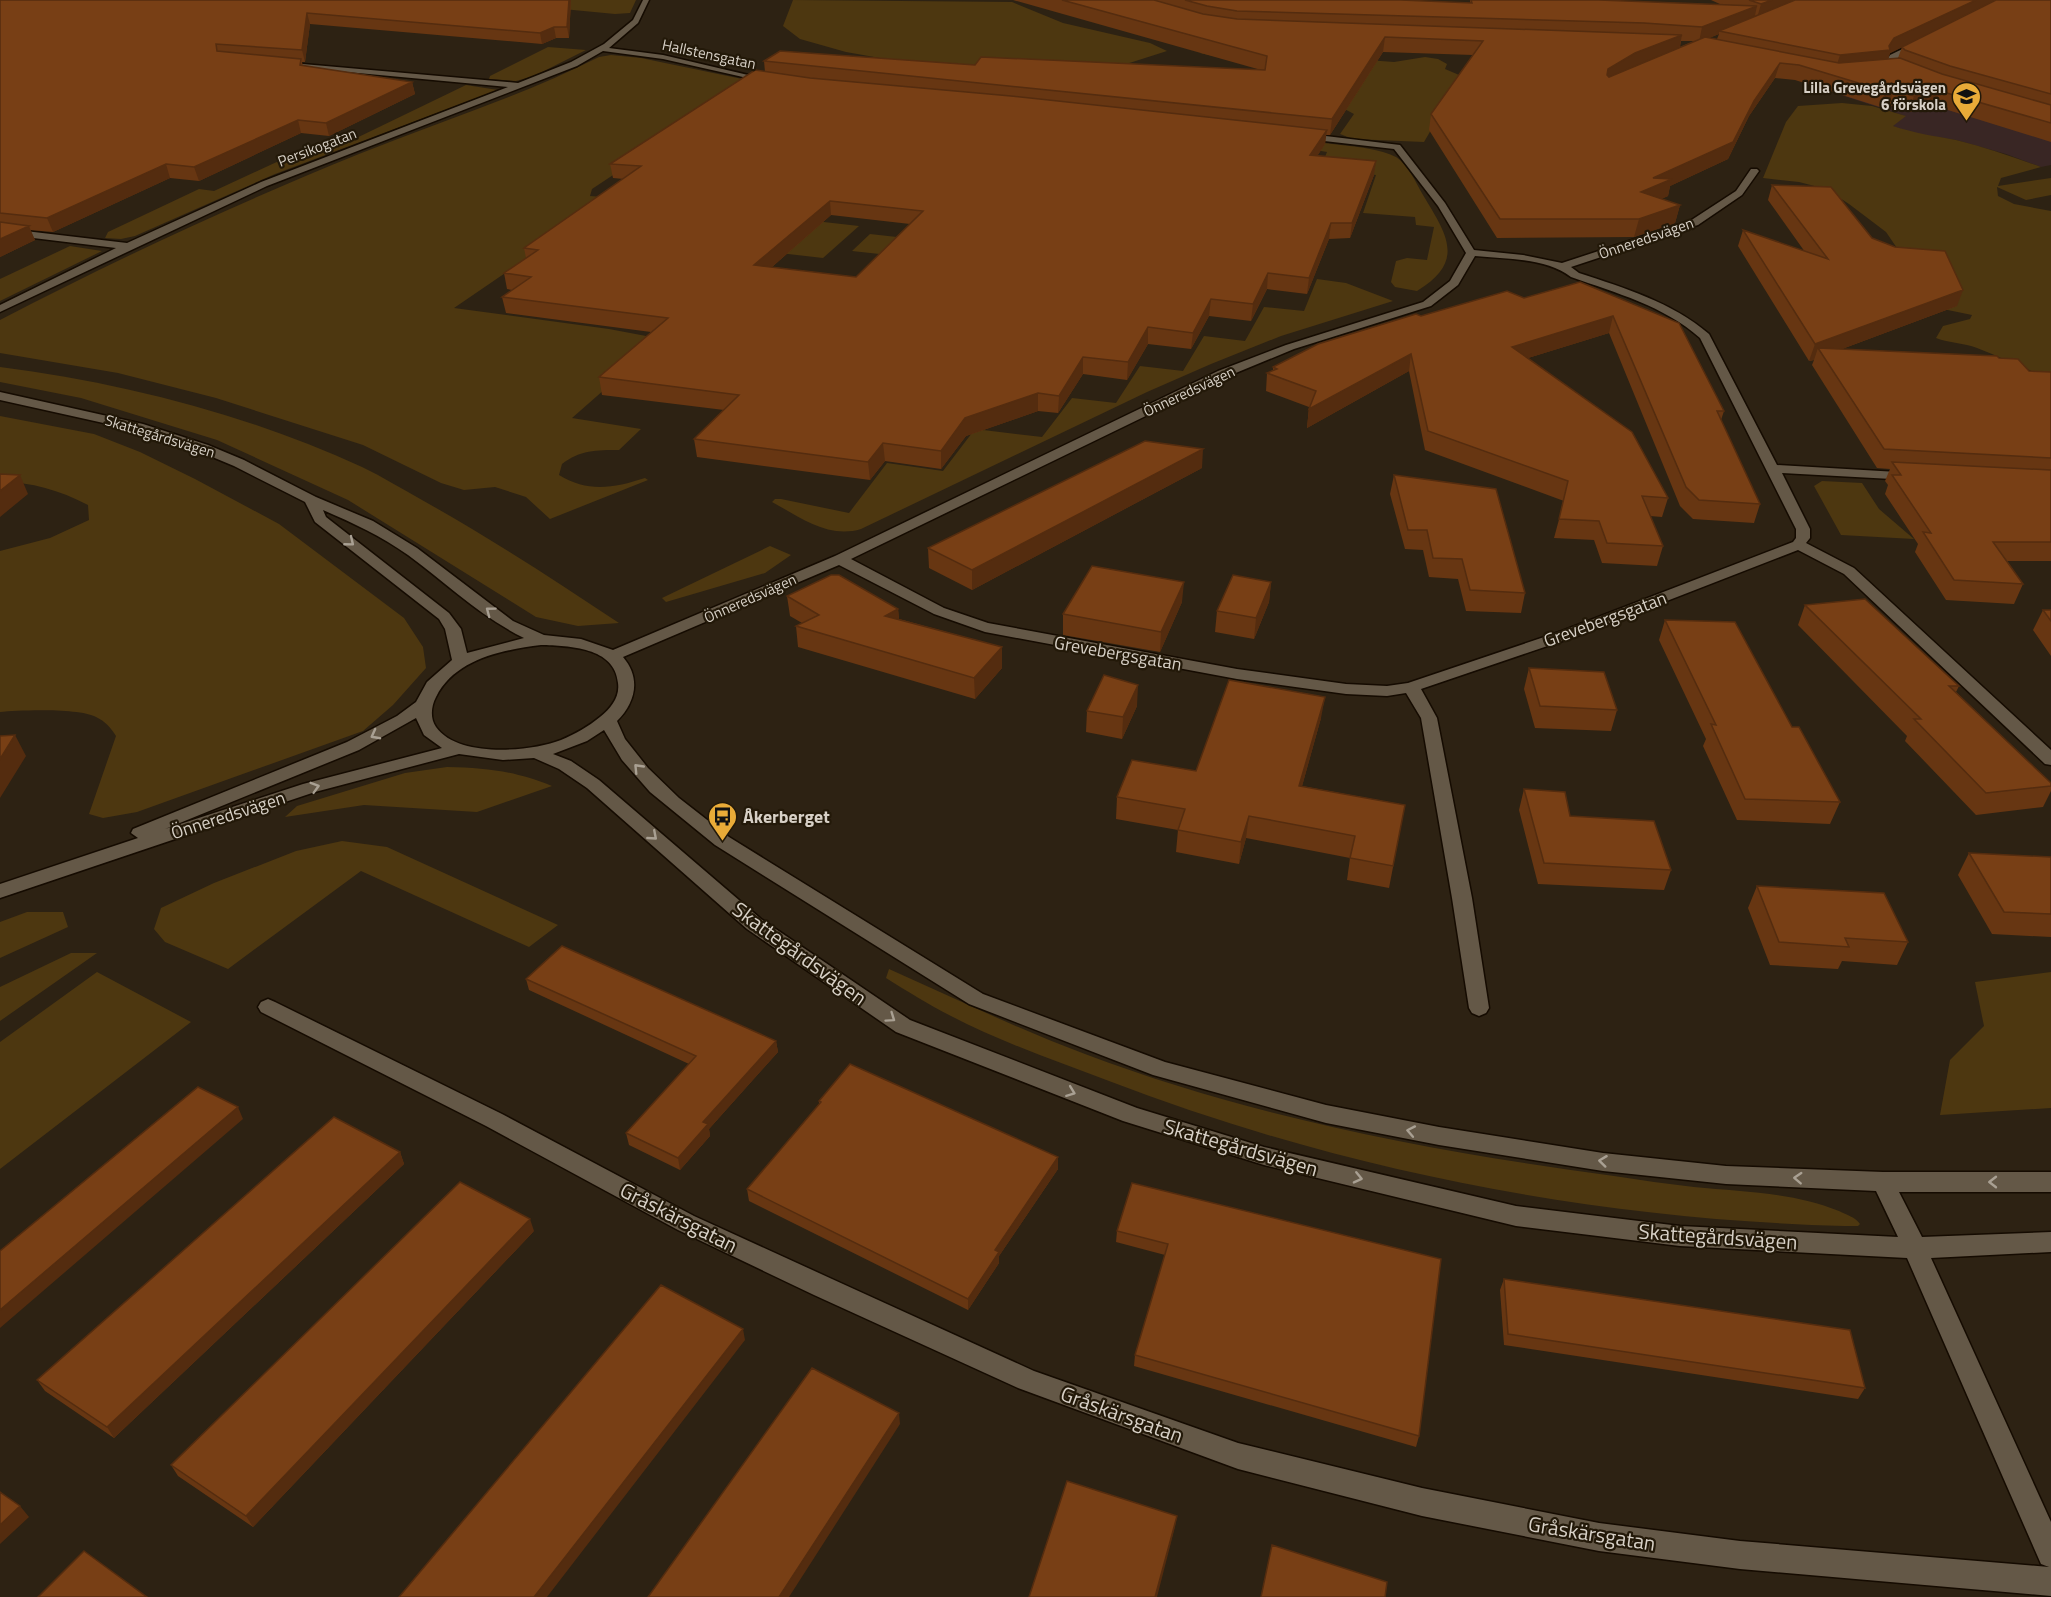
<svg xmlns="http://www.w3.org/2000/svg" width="2051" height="1597" font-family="'Titillium Web',sans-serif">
<rect width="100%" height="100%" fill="#2d2213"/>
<path fill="#392624" d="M1907,83L2051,125V165L2041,167L2006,154L1956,140L1916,134L1892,126L1905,116L1841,95Z"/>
<path fill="#4d3710" d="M469,0H636L630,13L615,14Z
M793,0L1012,2L1063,23L1150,43L1167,51L1120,66H925L846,52L800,39L783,26Z
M548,47L586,50L534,76L516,81L489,79L490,76Z
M1206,48L1394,62L1425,57L1438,59L1447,64L1445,69L1471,80L1431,130L1424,142L1353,139L1340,134L1354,114L1266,68L1200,53Z
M611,55L641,58L776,86L714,108L592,189L590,196L615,198L454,308L609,329L662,339L572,418L641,429L619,450C596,450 580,450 562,464L559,475C588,493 614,488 645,478L648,480L550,519L526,497L495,487L464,490L441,483L363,445L216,398L118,373L0,353V320C117,259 236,204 359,154C438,122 522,96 599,57Z
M466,85L498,90L275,174L135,236L121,239L105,238L108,232L199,189L214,191L320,142L344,144Z
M1842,103L1872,106L1906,116L1893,126C1914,133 1934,136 1956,140C1985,147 2013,157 2041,167L2001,178L1998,186L2051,178V195L2026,200L1997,187L1998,196L2014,204L2051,211V378C2025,370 2002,357 1977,348C1964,343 1949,343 1936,338L1943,326L1970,319L1972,315L1938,308L1886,232L1849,204L1826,189L1799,182L1763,178L1786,122L1798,106Z
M1164,124L1341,145C1358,147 1380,149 1396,157C1408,164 1416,183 1423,195C1447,235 1466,261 1417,291L1395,287L1391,282L1396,261L1407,258L1427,260L1434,227L1416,225L1415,217L1363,213L1376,175L1320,169L1327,152Z
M690,207L859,226L823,258L648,238Z
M870,234L978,246L962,263L852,251Z
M70,246L102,251L0,301V279Z
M1317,279L1346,283L1393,301L1281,336L1211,364L1147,392L861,529C828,539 800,517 772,502L775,499H781L849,513L887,463L943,471L975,429L1042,437L1072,398L1116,403L1140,366L1183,371L1204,336L1245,341L1264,307L1304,311Z
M0,367C124,383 249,415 362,467C383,477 402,489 422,500C490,538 554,580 619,623L578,626L536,617L348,500L217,440L81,398L0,382Z
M0,416L94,434L140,452L195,479L279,524L404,618L423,647L426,668L393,705L363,731L137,812L103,818L89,814L116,736C111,728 105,721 96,717C79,708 20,710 0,712V551L50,538L89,520L88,505C59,490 32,482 0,482Z
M1822,481L1862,483L1879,509L1914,539L1841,535L1814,486Z
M770,546L791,555L765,573L666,602L662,598Z
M447,767C488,768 514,771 552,786L477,812L364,805L285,817L297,806L405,773Z
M342,841L387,847L558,925L529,947L361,871L228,969L165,942L154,929L161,908L214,883L296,851Z
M27,912H63L68,927L0,958V922Z
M71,953H97L0,1021V987Z
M889,969C954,998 1018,1029 1085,1054C1254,1118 1435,1152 1614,1176C1641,1180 1667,1184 1694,1187C1744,1192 1792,1192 1839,1211C1847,1215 1855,1217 1860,1224L1858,1226H1844C1594,1219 1343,1171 1109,1081C1056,1061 1001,1042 951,1016C929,1005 907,991 886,978Z
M97,972L191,1022L0,1169V1042Z
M2051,972V1108L1940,1115L1950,1060L1984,1026L1975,982Z"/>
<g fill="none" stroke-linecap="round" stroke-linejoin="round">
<defs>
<path id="minor" d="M643,0H649L638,23L609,48L663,55L774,81L770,83L663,59L603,51L577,66L267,186L0,312V305L116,248L0,234V228L127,243L261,182L508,87L283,66H280V62L518,83L571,62L604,44L633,20Z
M1919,41L1926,43L1896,59L1894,62L1899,71L1884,72V68L1890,67L1886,62L1890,55Z
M1301,133L1400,145L1445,203L1474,250L1523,255L1562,263L1690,221L1736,191L1751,169H1757L1759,171L1742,195L1698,225L1571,267L1579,273C1624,288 1672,302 1709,334L1777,465L1915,473L1917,476L1910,480L1782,473L1810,529V538L1806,543L1854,568L2051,750V765L2045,764L1844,574L1798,550L1574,637L1421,689L1437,718L1472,898L1489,1008L1486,1013L1479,1016L1472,1013L1469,1008L1452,898L1421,718L1406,693L1387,696L1346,694L1237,679L985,632L934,614L839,565L623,657C641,678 636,702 617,721L625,739L648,768L679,798L729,837L983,994L1165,1062L1326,1105L1439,1127L1603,1153L1726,1166L1883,1172H2051V1192H1899L1922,1237L2051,1232V1252L1931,1258L2051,1522V1596L1740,1569L1599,1551L1422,1516L1238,1469L1018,1388L814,1295L678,1230L486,1126L261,1012L258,1007L261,1002L268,999L275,1002L502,1114L694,1216L832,1279L1034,1371L1238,1443L1422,1488L1599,1523L1740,1541L2049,1567L2041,1564L1907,1258L1680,1246L1516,1226L1264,1165L1123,1121L896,1032L747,929L587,788L559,769L534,758L503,760L459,754L315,792L0,898V884L138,838L131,833L133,829L347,742L397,716L416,702L427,682L452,660L445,629L439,619L315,522L305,502L234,466L198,451L135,430L0,400V392L143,424L208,445L244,460L316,497L373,521L417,548L513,621L544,635L581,639L613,650L835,556L1218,371L1286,345L1423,302L1450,281L1466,253L1438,206L1394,149L1298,138L1297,136ZM1475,256C1506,259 1546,258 1571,277C1616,293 1664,306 1700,338L1796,529V538L1793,542L1562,631L1408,683L1387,686L1346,684L1237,669L988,623L944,608L851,559L1226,377L1294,349L1431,306L1458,285ZM323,510C353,523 381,536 408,555C446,583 481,617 524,638L467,653L461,629L449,613L326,517ZM541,645C569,646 615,647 618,683C620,697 611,708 600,717C588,727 575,734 561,740C530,752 458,758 436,727C430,719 431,706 436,697C455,659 502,650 541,645ZM416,718L424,735L442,748L303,784L165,829L359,750ZM604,730L622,760L650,792L715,845L969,1004L1153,1075L1326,1123L1439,1145L1603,1171L1726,1184L1876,1191L1898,1237L1680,1226L1516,1206L1264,1147L1137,1108L910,1020L761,919L599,780L571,761L553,754L587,741Z"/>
</defs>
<use href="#minor" stroke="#150b01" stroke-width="3"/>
<use href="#minor" fill="#645847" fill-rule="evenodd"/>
</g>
<path fill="#673612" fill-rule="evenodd" d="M0,0H571L569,38H556L542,44L310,24L305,62H302L303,66L412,82L415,94L329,136L301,133L199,181L170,178L53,232L30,230L35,240L0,257Z
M1013,0H1401L1470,3V0H1599L1722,5L1711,0H2051V142L1935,106L1909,112L1888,105L1880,107L1795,80L1775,78L1749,116L1728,159L1670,186L1668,196L1661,199L1680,205L1675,223L1634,237L1497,238L1429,130L1431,114L1473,55L1383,52L1330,135H1326L1325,144L1317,156L1374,175L1350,238L1329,239L1307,294L1267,289L1251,321L1209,316L1191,349L1148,344L1127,380L1083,374L1058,413L1038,411L966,436L941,469L885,461L870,480L697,457L694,439L724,410L602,395L599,377L651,332L506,313L502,297L512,290L507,289L504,273L526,258L524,248L624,179L613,178L610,164L765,72L764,61L1261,70ZM1719,34L1717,39L1709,38ZM1681,41H1694L1680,47ZM1902,47L1898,58L1888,59L1890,53ZM831,215L910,224L856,277L772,267Z
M1772,185L1872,238L1957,306L1842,349L1999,358L2029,371L2051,372V561H2007L2023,584L2014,604L1946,600L1915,552L1918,544L1885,494L1888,485L1885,481L1890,469L1877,468L1812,365L1814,360L1809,361L1738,246L1743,230L1805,252L1768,200Z
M1580,282L1724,411L1721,420L1760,504L1754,523L1693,519L1680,506L1609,333L1528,358L1668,498L1662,517L1650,516L1663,546L1657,566L1602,563L1594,540L1554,538L1564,501L1425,450L1409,371L1307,428L1309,407L1266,391L1267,373L1273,370V367L1421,316L1524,298Z
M1202,468L972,590L929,568L928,548Z
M1394,475L1525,593L1521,613L1466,611L1458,579L1429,577L1423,550L1405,549L1390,494Z
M1271,582L1269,602L1254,639L1215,632L1217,611Z
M787,596L898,609L899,619L1002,647V668L975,699L798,647L796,626L802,623L790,616Z
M1182,602L1160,652L1063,635V614Z
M1805,605L1959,686L1956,692L2051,783V791L2043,807L1976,815L1905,741L1907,736L1798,625Z
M2043,610H2051V656L2033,630Z
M1665,620L1792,727L1840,802L1830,824L1737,820L1703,746L1706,739L1659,640Z
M1529,668L1617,710L1611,731L1535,728L1524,689Z
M1137,706L1122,739L1086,732L1087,711Z
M1321,718L1302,786L1405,805L1389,888L1347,880L1350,858L1246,838L1239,864L1176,852L1178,830L1116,819L1117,797L1196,771Z
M1524,789L1570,816L1671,870L1664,890L1538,884L1519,810Z
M1969,853L2051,857V937L1992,934L1958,875Z
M1757,886L1908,942L1897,965L1842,961L1838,969L1770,965L1748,908Z
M526,979L776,1041L778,1052L709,1129L710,1136L680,1170L629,1145L626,1133L689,1064L529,990Z
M819,1101L1058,1157V1169L999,1256V1263L968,1310L749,1201L747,1189L819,1104Z
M400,1152L404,1164L114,1438L45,1391L37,1380Z
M1132,1183L1419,1436L1416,1447L1134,1366L1135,1355L1165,1255L1116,1242L1117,1231Z
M534,1231L253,1527L178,1476L171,1465Z
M1504,1279L1865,1388L1858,1399L1504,1345L1500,1290Z"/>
<path fill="#542c0f" d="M569,0H571L569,38L567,27Z
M1772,0H1803L1757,18L1761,4Z
M1976,0H2000L1890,53L1886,65L1835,70L1840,55L1889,46L1894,38Z
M1757,6L1754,20L1719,31V34L1699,42L1702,27Z
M307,13L310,24L305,62L302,50Z
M554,27L556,38L542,44L540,33Z
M1682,35L1679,50L1605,84L1608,69L1635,53Z
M1385,37L1383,52L1330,135L1332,119Z
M1780,63L1775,78L1749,116L1728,159L1670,186L1668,196L1637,210L1641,192L1653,178L1754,101Z
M412,82L415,94L329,136L326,123Z
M1894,90L1888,105L1880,107L1885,91Z
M1940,91L1935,106L1909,112L1914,96Z
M298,120L301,133L199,181L194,167Z
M1327,130L1325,144L1309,169L1310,155Z
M1376,161L1374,175L1350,238L1352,223Z
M166,164L170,178L53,232L47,218Z
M830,201L831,215L756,281L754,265Z
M1680,205L1675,223L1634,237L1639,219Z
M1331,223L1329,239L1307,294L1309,278Z
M29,226L35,240L0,257V239Z
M1268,273L1267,289L1251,321L1253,304Z
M1963,290L1957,306L1823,356L1818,348L1814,360L1809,361L1815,344Z
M1211,299L1209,316L1191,349L1193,333Z
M1613,316L1609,333L1509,364L1512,347Z
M1148,327V344L1127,380L1128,362Z
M1411,354L1409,371L1307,428L1309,409Z
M1083,357V374L1058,413L1059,396Z
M1038,393V411L966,436L941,469V451L965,418Z
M883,443L885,461L870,480L868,462Z
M1203,449L1202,468L972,590V570Z
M20,475L28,494L0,517V491Z
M1184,582L1182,602L1160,652L1161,632Z
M1271,582L1269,602L1254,639L1256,618Z
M898,609L900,629L885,616Z
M1002,647V668L975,699L974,678Z
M1138,685L1137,706L1122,739L1123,717Z
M1325,697L1321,718L1296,808L1299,786Z
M15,735L26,756L0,798V759Z
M1249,816L1246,838L1239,864L1241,842Z
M776,1041L778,1052L709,1129L710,1136L680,1170L678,1158L703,1122Z
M238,1107L243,1119L0,1328V1310Z
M400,1152L404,1164L114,1438L107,1427Z
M1058,1157V1169L999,1256V1263L968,1310V1299L995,1250Z
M530,1219L534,1231L253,1527L246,1516Z
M743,1329L745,1340L547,1597H534Z
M899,1413L900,1424L789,1597H779Z
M20,1506L29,1517L0,1544V1525Z
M1177,1516L1175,1527L1157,1597H1155Z"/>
<path fill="#783f15" stroke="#542c0f" stroke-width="1.5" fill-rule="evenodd" d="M0,0H569L567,27H554L540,33L307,13L302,50L216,44L217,51L301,59L300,65L412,82L326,123L298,120L194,167L166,164L47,218L0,213Z
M1062,0H1154L1203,14L1237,19L1682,35L1635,53L1608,69L1607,75L1609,77L1705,37L1839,63L1900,58L1942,74L2051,105V123L1940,91L1914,96L1894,90L1885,91L1799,65L1780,63L1754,101L1733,142L1653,178L1672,179L1641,192L1680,205L1639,219H1500L1431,114L1483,41L1385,37L1332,119L764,61L780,51L975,65L981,57L1265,70L1267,56Z
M1185,0H1401L1472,3L1471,0H1599L1757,6L1702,27L1644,23L1237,11L1207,6Z
M1749,0H1772L1761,4Z
M1795,0H1976L1894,38L1889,46L1890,50L1840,55L1719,31Z
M1996,0H2051V94L1950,66L1905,50L1902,47Z
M755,70L810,78L1011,96L1327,130L1310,155L1376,161L1352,223H1331L1309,278L1268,273L1253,304L1211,299L1193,333L1148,327L1128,362L1083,357L1059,396L1038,393L965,418L941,451L883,443L868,462L694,439L739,395L599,377L668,318L502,297L531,277L504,273L538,250L524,248L641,166L610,164ZM830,201L923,211L856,277L754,265Z
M1772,185L1831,187L1872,238L1895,247L1945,251L1963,290L1815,344L1743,230L1828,259Z
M0,222L29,226L0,239Z
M1580,282L1679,323L1724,411H1717L1760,504L1699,500L1686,487L1613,316L1512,347L1632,432L1668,498L1642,496L1663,546L1607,543L1599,521L1559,519L1568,481L1428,431L1411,354L1309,409L1316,391L1267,373L1277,369L1273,367L1318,344L1416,314L1421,316L1507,291L1524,298Z
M1818,348L1997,356L1999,358L2018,359L2029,371L2051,372V458L1884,449Z
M1145,441L1203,449L972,570L928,548Z
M1892,462L2051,470V542H1993L2023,584L1954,580L1923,532L1931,533L1892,475H1901Z
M0,474L20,475L0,491Z
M1394,475L1496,489L1525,593L1470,590L1462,559L1433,558L1427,530H1408Z
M1092,566L1184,582L1161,632L1063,614Z
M831,575H839L898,609L885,616L1002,647L974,678L796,626L819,615L787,596Z
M1233,575L1271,582L1256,618L1217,611Z
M1865,599L1959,686H1949L2051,783V786L1986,793L1914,719H1921L1805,605Z
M2043,610H2051V621Z
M1665,620L1735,622L1792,727H1799L1840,802L1745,799L1711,724L1716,725Z
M1529,668L1604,672L1617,710L1540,706Z
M1104,675L1138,685L1123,717L1087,711Z
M1229,680L1325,697L1299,786L1405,805L1393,866L1350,858L1355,836L1249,816L1241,842L1178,830L1185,809L1117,797L1132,760L1196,771Z
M15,735L0,759V736Z
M1524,789L1565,792L1570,816L1654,821L1671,870L1544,863Z
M1969,853L2051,857V914L2004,912Z
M1757,886L1884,893L1908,942L1845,938L1849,947L1779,942Z
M562,946L776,1041L703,1122L708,1124L678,1158L626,1133L696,1056L526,979Z
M850,1064L1058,1157L995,1250L999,1252L968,1299L747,1189L821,1102L819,1101Z
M198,1087L238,1107L0,1310V1251Z
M334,1117L400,1152L107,1427L37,1380Z
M460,1182L530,1219L246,1516L171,1465Z
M1132,1183L1441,1259L1419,1436L1135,1355L1168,1244L1117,1231Z
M1504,1279L1850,1330L1865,1388L1508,1334Z
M661,1285L743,1329L534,1597H399Z
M812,1368L899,1413L779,1597H648Z
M1067,1481L1177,1516L1155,1597H1029Z
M0,1492L20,1506L0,1525Z
M1272,1545L1387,1582L1385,1597H1261Z
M84,1551L147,1597H38Z"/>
<defs><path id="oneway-chevron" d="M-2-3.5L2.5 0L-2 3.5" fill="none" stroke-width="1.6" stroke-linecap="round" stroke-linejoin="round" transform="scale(1.5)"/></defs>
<g stroke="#a9a093">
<use href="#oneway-chevron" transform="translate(350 542) rotate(39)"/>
<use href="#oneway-chevron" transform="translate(490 611) rotate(-143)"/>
<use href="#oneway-chevron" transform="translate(375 735) rotate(152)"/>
<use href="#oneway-chevron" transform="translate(638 768) rotate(-134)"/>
<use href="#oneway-chevron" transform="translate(315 787) rotate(-16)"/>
<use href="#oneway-chevron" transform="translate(653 836) rotate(41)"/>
<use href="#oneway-chevron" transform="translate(891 1018) rotate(35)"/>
<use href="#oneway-chevron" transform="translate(1071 1092) rotate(21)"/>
<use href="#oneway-chevron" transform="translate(1411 1131) rotate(-169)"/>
<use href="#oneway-chevron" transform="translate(1603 1161) rotate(-173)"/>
<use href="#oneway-chevron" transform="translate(1358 1178) rotate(13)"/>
<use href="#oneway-chevron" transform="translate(1798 1178) rotate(-177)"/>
<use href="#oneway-chevron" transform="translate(1993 1182) rotate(-180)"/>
</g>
<defs>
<symbol id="school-pin" viewBox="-11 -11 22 30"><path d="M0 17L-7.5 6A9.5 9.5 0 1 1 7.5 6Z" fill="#e9ab38" stroke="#231909"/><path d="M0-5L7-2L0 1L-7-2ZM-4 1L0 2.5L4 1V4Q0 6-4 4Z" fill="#111"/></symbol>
<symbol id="bus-pin" viewBox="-11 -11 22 30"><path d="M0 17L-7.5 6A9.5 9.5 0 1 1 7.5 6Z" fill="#e9ab38" stroke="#231909"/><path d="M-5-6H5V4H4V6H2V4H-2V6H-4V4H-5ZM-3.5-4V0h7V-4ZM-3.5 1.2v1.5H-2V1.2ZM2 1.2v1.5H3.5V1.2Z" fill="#111"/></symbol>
</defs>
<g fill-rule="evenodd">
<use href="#school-pin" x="1950" y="80" width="33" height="45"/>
<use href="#bus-pin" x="706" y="800" width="33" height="45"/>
</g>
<g text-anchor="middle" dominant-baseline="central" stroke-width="4.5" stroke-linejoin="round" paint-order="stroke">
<g font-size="15" fill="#d7d0c6" stroke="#231909">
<text transform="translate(709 54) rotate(12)">Hallstensgatan</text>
<text transform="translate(317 147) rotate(-21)">Persikogatan</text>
<text transform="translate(1646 238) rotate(-19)">Önneredsvägen</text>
<text transform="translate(1189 391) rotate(-25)">Önneredsvägen</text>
<text transform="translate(160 436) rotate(17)">Skattegårdsvägen</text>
<text transform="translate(750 598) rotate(-24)">Önneredsvägen</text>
</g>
<g font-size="15" font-weight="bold" fill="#d7d0c6" stroke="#231909" text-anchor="end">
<text x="1946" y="87">Lilla Grevegårdsvägen<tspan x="1946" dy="17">6 förskola</tspan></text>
</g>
<g font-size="18" fill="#d7d0c6" stroke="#231909">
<text transform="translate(1605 619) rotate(-20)">Grevebergsgatan</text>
<text transform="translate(1118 653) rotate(10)">Grevebergsgatan</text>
<text transform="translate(228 815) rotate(-18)">Önneredsvägen</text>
</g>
<g font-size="18" font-weight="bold" fill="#d7d0c6" stroke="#231909" text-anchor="start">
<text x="743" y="816">Åkerberget</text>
</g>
<g font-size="21" fill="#d7d0c6" stroke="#231909">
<text transform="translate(800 953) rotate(36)">Skattegårdsvägen</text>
<text transform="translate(1241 1147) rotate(16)">Skattegårdsvägen</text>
<text transform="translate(679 1217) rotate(27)">Gråskärsgatan</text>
<text transform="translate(1718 1236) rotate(4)">Skattegårdsvägen</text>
<text transform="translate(1122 1414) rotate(20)">Gråskärsgatan</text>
<text transform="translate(1592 1533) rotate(9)">Gråskärsgatan</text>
</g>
</g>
</svg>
